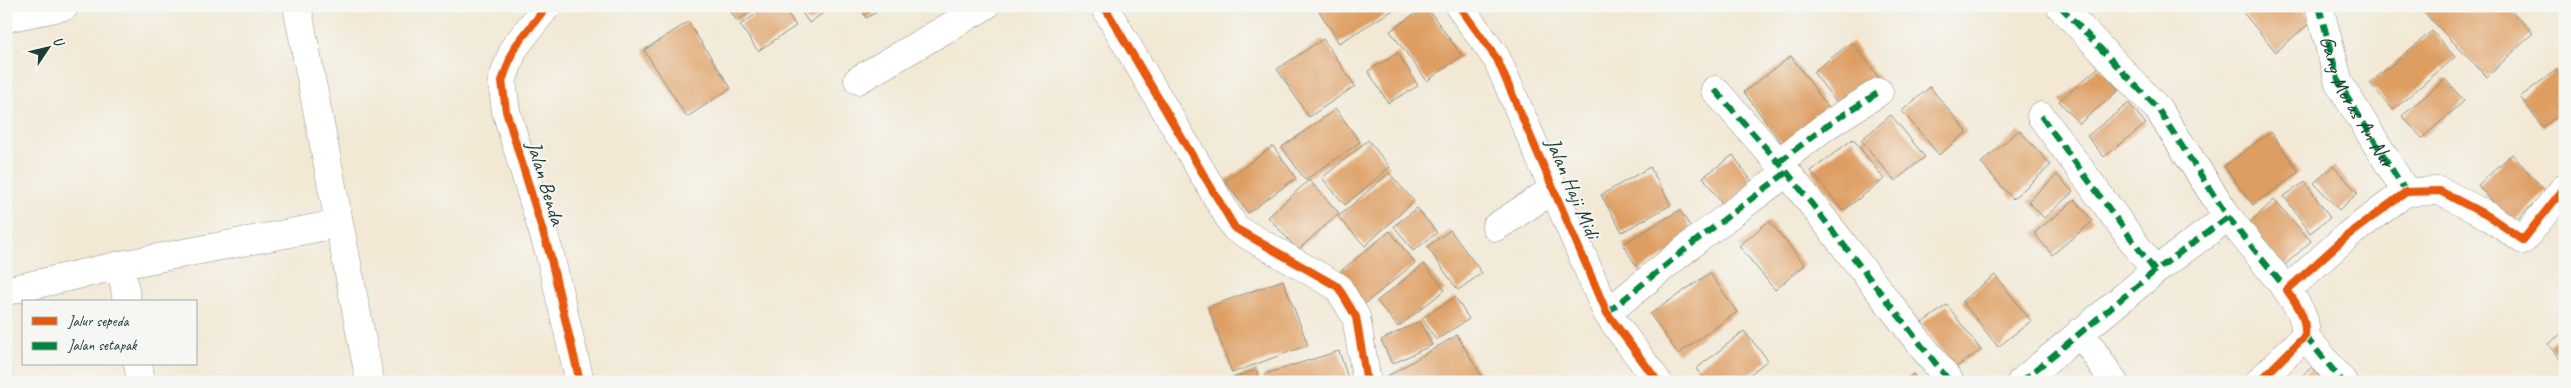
<svg xmlns="http://www.w3.org/2000/svg" width="2571" height="388" font-family="Caveat,sans-serif">
<rect width="100%" height="100%" fill="#f6f6f2"/>
<filter id="ink" filterUnits="userSpaceOnUse"><feTurbulence type="fractalNoise" baseFrequency=".02" numOctaves="2"/><feDisplacementMap in="SourceGraphic" scale="10" xChannelSelector="R" yChannelSelector="G"/><feConvolveMatrix kernelMatrix="1 2 1 2 8 2 1 2 1" color-interpolation-filters="sRGB"/></filter>
<filter id="wash" filterUnits="userSpaceOnUse"><feTurbulence type="fractalNoise" baseFrequency=".0096" numOctaves="4" result="noise"/><feDisplacementMap in="SourceGraphic" scale="20" xChannelSelector="R" yChannelSelector="G"/><feGaussianBlur stdDeviation="1.12" result="paint"/><feColorMatrix in="noise" values="0 0 0 0 0 0 0 0 0 0 0 0 0 0 0 0 0 1.4 0 .05"/><feComposite in="paint" operator="in"/></filter>
<g filter="url(#wash)">
<rect width="100%" height="100%" fill="#f2e8d4"/>
<g id="blocks">
<path fill="#de9e62" d="M385,6H413V7L387,13Z
M727,6H759L737,21Z
M768,6H783L796,26L758,51L740,25Z
M798,6H833L809,23Z
M860,6H887L866,18Z
M1316,6H1400L1339,43Z
M1426,6L1462,56L1427,81L1390,31Z
M2246,6H2300L2312,21L2276,52L2241,10Z
M2418,6H2507L2533,33L2487,77Z
M688,22L731,88L687,117L644,50Z
M2432,31L2455,57L2393,110L2370,83Z
M1323,39L1355,86L1309,117L1277,69Z
M1852,42L1883,83L1844,112L1813,72Z
M1398,53L1418,86L1388,103L1368,71Z
M1791,56L1833,114L1786,149L1744,92Z
M2099,67L2119,90L2079,124L2059,101Z
M2556,70L2565,82V111L2543,127L2520,97Z
M2445,79L2464,101L2422,138L2402,116Z
M1930,87L1967,132L1939,155L1902,111Z
M2129,103L2146,124L2104,157L2087,136Z
M1336,109L1360,142L1305,180L1282,147Z
M1891,115L1925,157L1895,181L1861,140Z
M2019,130L2051,165L2013,199L1981,163Z
M2271,132L2299,172L2253,205L2224,166Z
M1853,139L1884,179L1843,211L1811,171Z
M1368,140L1390,167L1345,205L1322,178Z
M1273,146L1296,178L1248,213L1225,181Z
M2512,154L2546,192L2512,224L2478,185Z
M1733,155L1755,186L1725,208L1703,177Z
M2333,166L2358,193L2339,210L2314,183Z
M1650,167L1671,205L1622,232L1601,195Z
M1389,173L1414,201L1365,246L1338,217Z
M2057,175L2073,192L2044,218L2028,201Z
M1309,180L1339,213L1298,250L1268,217Z
M2305,182L2330,218L2310,233L2284,196Z
M2075,200L2093,221L2052,255L2034,233Z
M2274,200L2311,241L2284,266L2246,226Z
M1417,208L1437,233L1413,251L1394,226Z
M1680,210L1696,236L1639,271L1623,244Z
M1769,221L1805,265L1775,290L1739,246Z
M1450,230L1482,273L1458,290L1427,247Z
M1390,231L1415,263L1362,306L1337,274Z
M1424,264L1445,290L1398,327L1377,301Z
M1710,273L1737,312L1678,354L1650,314Z
M1995,275L2031,321L1998,347L1962,301Z
M1283,280L1308,345L1232,373L1208,307Z
M1455,297L1469,319L1436,340L1422,318Z
M1947,305L1981,350L1955,368L1922,323Z
M1420,321L1432,345L1392,364L1381,340Z
M1744,331L1768,360L1741,382H1707L1696,369Z
M2565,331V366L2548,344Z
M1457,335L1485,382H1382L1381,380Z
M6,345H7L13,382H6Z
M1339,351L1349,381L1267,382L1265,374Z
M2312,367L2324,382H2295Z
M1256,370L1261,382H1234L1233,378Z
M1913,374L1920,382H1903Z"/>
</g>
</g>
<g filter="url(#ink)">
<use href="#blocks" fill-opacity="0" stroke="#889284" stroke-width="1"/>
<g fill="none" stroke-linecap="round" stroke-linejoin="round">
<defs>
<path id="street" d="M297,6L370,382
M547,6L514,48L502,81L506,111L550,255L580,382
M1104,6L1235,228L1338,287L1356,317L1367,382
M1459,6L1497,59L1607,313L1658,382
M2060,6L2158,109L2228,217L2287,290
M2319,6L2339,83L2406,192
M6,18L65,6
M858,80L985,6
M1715,90L1787,172L1950,382
M2041,116L2155,271
M1779,162L1826,126L1879,92
M1496,227L1554,189
M121,265L127,302
M6,291L121,265L337,224
M1607,313L1698,239L1787,172
M2080,332L2114,382
M2305,336L2343,382
M138,364L141,382
M2021,382L2155,271L2228,217
M2259,382L2305,336C2307,317 2297,305 2287,290L2348,235L2406,192L2440,191L2490,217L2523,240L2565,187"/>
</defs>
<use href="#street" stroke="#889284" stroke-width="29"/>
<use href="#street" stroke="#fff" stroke-width="28"/>
<g stroke="#00873e" stroke-width="6" stroke-dasharray="12 6" stroke-linecap="butt">
<path d="M2060,6L2158,109L2228,217L2287,290"/>
<path id="s1" d="M2319,6L2339,83L2406,192"/>
<path d="M1715,90L1787,172L1950,382"/>
<path d="M2041,116L2155,271"/>
<path d="M1779,162L1826,126L1879,92"/>
<path d="M1607,313L1698,239L1787,172"/>
<path d="M2305,336L2343,382"/>
<path d="M2021,382L2155,271L2228,217"/>
</g>
<defs>
<path id="cycleway" d="M547,6L514,48L502,81L506,111L550,255L580,382
M1104,6L1235,228L1338,287L1356,317L1367,382
M1459,6L1497,59L1607,313L1658,382
M2259,382L2305,336C2307,317 2297,305 2287,290L2348,235L2406,192L2440,191L2490,217L2523,240L2565,187"/>
</defs>
<use href="#cycleway" stroke="#f6f6f2" stroke-width="11"/>
<use href="#cycleway" stroke="#e8590c" stroke-width="8"/>
</g>
</g>
<g text-anchor="middle" dominant-baseline="central" stroke-width="4" stroke-linejoin="round" paint-order="stroke">
<g font-size="21" fill="#1f3d34" stroke="#f6f6f2">
<text stroke="none"><textPath href="#s1" startOffset="104">Gang Moras An Nur</textPath></text>
<text transform="translate(546 183) rotate(73)">Jalan Benda</text>
<text transform="translate(1573 188) rotate(67)">Jalan Haji Midi</text>
</g>
</g>
<rect width="2571" height="388" fill="none" stroke="#f6f6f2" stroke-width="25"/>
<rect x="22" y="300" width="175" height="65" fill="#f6f6f2" stroke="#a0aca6"/>
<rect x="32" y="317" width="25" height="8" fill="#e8590c" stroke="#a0aca6"/>
<text x="68" y="326" font-size="15" fill="#1f3d34">Jalur sepeda</text>
<rect x="32" y="342" width="25" height="8" fill="#00873e" stroke="#a0aca6"/>
<text x="68" y="350" font-size="15" fill="#1f3d34">Jalan setapak</text>
<g transform="translate(48 48) rotate(55)" stroke="#f6f6f2" stroke-width="4" paint-order="stroke">
<path d="M0-4L9 19L0 12L-9 19Z" fill="#1f3d34"/>
<text y="-8" font-size="14" font-weight="bold" text-anchor="middle" fill="#1f3d34">U</text>
</g>
</svg>
